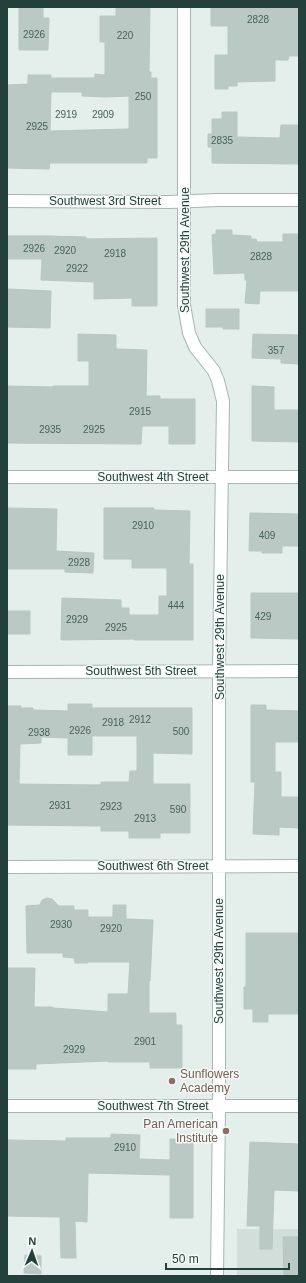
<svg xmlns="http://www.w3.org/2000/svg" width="306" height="1283" font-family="Arial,sans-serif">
<rect width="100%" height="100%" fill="#e4eeea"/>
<path fill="#d2deda" d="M237,1229H299V1276H237Z"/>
<path fill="#bac9c4" stroke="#b7c7c2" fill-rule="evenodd" d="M19,7H43V18H49L48,50H19Z
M116,7H150L149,72H151V78H157V158H147V163H50L49,169L7,168V85L28,84V75H51V78H95V74L105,75V42H100V16H116ZM51,92H82V96L106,97L129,96V129L50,131Z
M211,7H299V56H289L288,60H275V81L237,82V86H228V89H215V55H228V26H211Z
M222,112H237V137L280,138L281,125H299V164L212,163V147H208V134H212V119H222Z
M216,230H232V235L251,236V239H256L257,242H283V234H299V291H260L259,304L245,303L247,280H245V273L214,274L212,235L216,234Z
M7,236H49L86,237V239L157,238V306H132V298L94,299V282L41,280L42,259H7Z
M7,289L51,291L50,328L7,327Z
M206,309H239V329H223V327H206Z
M78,334L116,335V349L147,350L146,396H160V399H195V444H169V426H142L141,444L7,443V386L53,387V386H89V361H78Z
M253,334L299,335V364L281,363V359L252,358Z
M252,386L274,387V410H299V442L252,441Z
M7,508L57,509L56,551L94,553L93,573L65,572V569H7Z
M104,508H154V510L190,511L189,564H193V640H134V639L61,640L62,598L121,600V608H129V615H159V596H167V568H132V559H104Z
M250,513L299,514V546H282V553H262V551H249Z
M251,593H299V639L251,638Z
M7,611H30V634H7Z
M68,704H92V708H192V754L153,753V784H190V833H160V838H129V831H101V826L7,825V706H21V708H33V710L68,711ZM92,736H137V771H130L129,782H101V785L19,784L20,744L41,743V737L68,738V755H92Z
M251,705H266V710L299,711V742H275V772H281V797H299V828L279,827V835L253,834L255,782H251Z
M47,898L52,899L59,906H74V910H88V917H113V905H126V919L153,920L150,981H149V1013H176V1025H182V1068H150V1062H108V1061L36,1064V1069H7V968H35L34,1007H53V1008L108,1012V994H128L130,962H88V963H75L74,958L63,957V953H27L26,906L40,905L42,900Z
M246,933H298V945H299V1014H268V1022H253V1009H244V987H246Z
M111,1134L140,1135L139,1159L170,1160V1139H193V1218H170V1175L88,1173L87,1222L75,1221L76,1258H61L60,1217L7,1216V1140L66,1141V1138H111Z
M250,1142L299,1144V1191L274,1190L272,1249H260V1226H247Z
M283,1237H299V1276H284Z
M25,1255L41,1256V1274L24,1273Z"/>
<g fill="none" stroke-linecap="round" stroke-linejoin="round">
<defs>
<path id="minor" d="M184,7V305L189,333L195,347L214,371L218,381L223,401L219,671V1106L217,1276
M7,201L169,202L218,200H299
M7,477H299
M7,672L299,671
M7,867L299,866
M7,1106H299"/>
</defs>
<use href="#minor" stroke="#a6b6b2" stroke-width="14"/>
<use href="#minor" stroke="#fff" stroke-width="12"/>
</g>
<g fill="#8d6e63" stroke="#f5faf8" stroke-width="1.5">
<circle cx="172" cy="1081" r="4"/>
<circle cx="226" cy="1131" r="4"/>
</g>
<g text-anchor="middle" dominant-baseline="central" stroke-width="3" stroke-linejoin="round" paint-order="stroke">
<g font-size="10" fill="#49625d">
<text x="258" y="19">2828</text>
<text x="34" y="34">2926</text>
<text x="125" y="35">220</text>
<text x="143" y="96">250</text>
<text x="66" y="114">2919</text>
<text x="103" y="114">2909</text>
<text x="37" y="126">2925</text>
<text x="222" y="140">2835</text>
<text x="34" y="248">2926</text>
<text x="65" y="250">2920</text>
<text x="115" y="253">2918</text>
<text x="261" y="256">2828</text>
<text x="77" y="268">2922</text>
<text x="276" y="350">357</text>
<text x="140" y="411">2915</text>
<text x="50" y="429">2935</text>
<text x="94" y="429">2925</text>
<text x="143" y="525">2910</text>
<text x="267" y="535">409</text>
<text x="79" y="562">2928</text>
<text x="176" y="605">444</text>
<text x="263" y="616">429</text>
<text x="77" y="619">2929</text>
<text x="116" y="627">2925</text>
<text x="140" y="719">2912</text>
<text x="113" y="722">2918</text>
<text x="80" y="730">2926</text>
<text x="181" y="731">500</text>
<text x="39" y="732">2938</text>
<text x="60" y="805">2931</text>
<text x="111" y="806">2923</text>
<text x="178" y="809">590</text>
<text x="145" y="818">2913</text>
<text x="61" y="924">2930</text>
<text x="111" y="928">2920</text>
<text x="145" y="1041">2901</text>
<text x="74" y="1049">2929</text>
<text x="125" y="1147">2910</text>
</g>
<g font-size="12" fill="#23403b" stroke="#f5faf8">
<text x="105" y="201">Southwest 3rd Street</text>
<text transform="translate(185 250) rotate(-90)">Southwest 29th Avenue</text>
<text x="153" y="477">Southwest 4th Street</text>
<text transform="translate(220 637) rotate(-90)">Southwest 29th Avenue</text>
<text x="141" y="671">Southwest 5th Street</text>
<text x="153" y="866">Southwest 6th Street</text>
<text transform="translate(219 961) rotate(-90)">Southwest 29th Avenue</text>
<text x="153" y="1106">Southwest 7th Street</text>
</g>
<g font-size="12" fill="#785e54" stroke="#f5faf8" text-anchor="start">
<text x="180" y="1074">Sunflowers<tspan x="180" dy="14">Academy</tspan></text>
<text x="218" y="1124" text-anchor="end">Pan American<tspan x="218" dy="14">Institute</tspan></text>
</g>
</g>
<rect width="306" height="1283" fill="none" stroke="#23403b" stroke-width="16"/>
<g transform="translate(32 1251) rotate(2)" stroke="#f5faf8" stroke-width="3" paint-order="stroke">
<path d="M0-3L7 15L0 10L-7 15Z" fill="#23403b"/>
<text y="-6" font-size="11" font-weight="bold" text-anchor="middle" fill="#23403b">N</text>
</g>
<path d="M166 1263v6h123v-6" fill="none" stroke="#23403b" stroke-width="2"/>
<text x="172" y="1263" font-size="12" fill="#23403b" stroke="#f5faf8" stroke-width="3" paint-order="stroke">50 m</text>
</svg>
